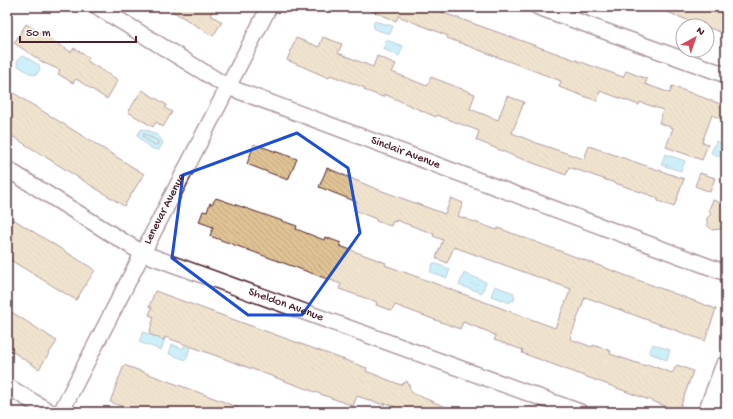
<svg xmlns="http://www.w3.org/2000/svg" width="733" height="419" font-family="'Gochi Hand',sans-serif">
<defs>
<pattern id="water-ripples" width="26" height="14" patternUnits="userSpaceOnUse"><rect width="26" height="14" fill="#91dcf2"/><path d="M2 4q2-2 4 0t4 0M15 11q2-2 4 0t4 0" fill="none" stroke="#7fbcd0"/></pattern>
<pattern id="building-back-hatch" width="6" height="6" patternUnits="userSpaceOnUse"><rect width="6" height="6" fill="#dfc394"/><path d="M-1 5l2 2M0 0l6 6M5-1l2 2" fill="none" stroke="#c1a780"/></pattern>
</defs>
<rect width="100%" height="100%" fill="#fff"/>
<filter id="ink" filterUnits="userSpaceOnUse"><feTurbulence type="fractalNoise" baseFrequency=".025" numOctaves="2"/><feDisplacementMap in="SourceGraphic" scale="8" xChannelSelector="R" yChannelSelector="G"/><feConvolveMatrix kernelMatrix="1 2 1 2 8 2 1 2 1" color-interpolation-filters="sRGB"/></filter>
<g filter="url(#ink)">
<path fill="url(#water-ripples)" stroke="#7590a2" d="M374,21L393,26L390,34L374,29L375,26H373Z
M386,40L403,46L399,56L383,49Z
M24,56L39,65L40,69L37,74L33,75L18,66L17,62L20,57Z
M141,129C149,130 160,134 163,143L159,150C149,150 143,141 137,136Z
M716,141L726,145V159L711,153Z
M665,154L685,161L681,171L661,165Z
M433,263L450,269L447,278L430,272Z
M464,273L486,282L482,293L459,285Z
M495,286L514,293L513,295L515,296L514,301L511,300L510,303L491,296Z
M143,332L165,339L161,350L139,342Z
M172,344L183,349L184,346L190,348L186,360L169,354Z
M653,344L670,350L667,360L649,353Z"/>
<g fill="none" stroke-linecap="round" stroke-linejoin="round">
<path stroke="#666b7b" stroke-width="1" d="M144,134L158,141L157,145H155L144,138Z"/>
</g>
<path fill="url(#building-back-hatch)" stroke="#4a1f2b" d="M166,7H215L210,15L222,22L213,36Z
M363,7H427L623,77L626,71L647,79L645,84L670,93L672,86L726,106V121L712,115L702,142L708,144L702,160L666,147L673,128L659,123L663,110L640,102L639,105L600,91L597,101L559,87L561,81L447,38L448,36L398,16L396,21Z
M655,7H726V34L682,18Z
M26,24L71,52L74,48L89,58L87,61L118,80L107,99L76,79L73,83L58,74L60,70L44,63L14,43Z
M323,37L342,44L338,53L373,67L377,56L396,64L392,72L427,86L431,77L475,94L470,109L498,120L507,96L524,102L512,133L539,144L584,159L589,146L684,179L674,207L658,201V198L569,167L566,175L514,156L476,140L479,131L437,115L436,117L384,94L383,97L364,90L365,88L330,75L329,78L287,60L296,38L319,47Z
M7,89L144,174L124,206L7,133Z
M142,90L167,105L165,108L172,112L163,127L156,122L153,127L128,112Z
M254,144L297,159L288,180L247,164Z
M327,168L374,188L445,214L451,198L463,203L458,216L497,230L498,228L506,231L716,309L705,341L585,297L570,339L592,347L593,345L611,351L610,354L646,366L647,364L672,373L677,365L693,371L679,411L522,353L523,350L494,340L496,336L489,332L463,322L460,329L395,305L392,311L376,305L377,302L339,289L341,284L210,236L213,227L199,222L203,211L207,212L210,203L212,204L216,198L297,226L296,229L324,240L325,237L341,243L340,246L386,263L385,265L555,328L571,289L454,247L447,263L436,258L443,240L433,236L434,234L396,220V222L393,221L391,226L376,221V219L354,210L357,202L319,187Z
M700,173L715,178L710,192L695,186Z
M713,200L726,205V232L720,229L712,230L707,225V218L711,214L709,209Z
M13,219L95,270L76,300L7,258V229Z
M155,291L367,368L366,371L401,385L407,381L412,393L458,412H408L385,403L384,405L357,396L353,406L165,337L164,340L149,334L154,317L149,315L152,307H149Z
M7,309L57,341L39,369L7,348Z
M124,365L222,401L248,412H138L110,402Z"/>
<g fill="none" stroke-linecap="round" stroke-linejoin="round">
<defs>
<g id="street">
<path id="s1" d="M98,7L228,87L726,273"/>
<path d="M538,7L726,75"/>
<path id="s2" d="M7,169L142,253L580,412"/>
<path d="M7,386L50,412"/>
<path id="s3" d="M61,412L269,7"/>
</g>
<path id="secondary" d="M709,412L726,367"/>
</defs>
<use href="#street" stroke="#4a1f2b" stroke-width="18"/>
<use href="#secondary" stroke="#4a1f2b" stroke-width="24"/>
<use href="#street" stroke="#fff" stroke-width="15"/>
<use href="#secondary" stroke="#fff" stroke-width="21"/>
</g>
</g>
<path d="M0 0H733V419H0ZM297,133L348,168L360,233L302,315H248L172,258L183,175Z" fill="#fff" fill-opacity=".55" fill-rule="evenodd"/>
<path fill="none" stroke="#1d4ed8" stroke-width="3" stroke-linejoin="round" d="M297,133L348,168L360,233L302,315H248L172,258L183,175Z"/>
<g text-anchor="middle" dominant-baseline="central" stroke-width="4" stroke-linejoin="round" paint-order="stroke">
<g font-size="12" fill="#4a1f2b" stroke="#fff">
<text stroke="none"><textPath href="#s1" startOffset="342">Sinclair Avenue</textPath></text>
<text stroke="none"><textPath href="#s3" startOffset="228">Lenevar Avenue</textPath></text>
<text stroke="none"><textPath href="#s2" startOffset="312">Sheldon Avenue</textPath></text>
</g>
</g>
<rect width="733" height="419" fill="none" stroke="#fff" stroke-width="24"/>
<rect x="12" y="12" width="709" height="395" fill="none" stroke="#4a1f2b" stroke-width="1.5" filter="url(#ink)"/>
<g transform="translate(695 38) rotate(40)"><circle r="19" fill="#ffffff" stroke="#b7a5aa"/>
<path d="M0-3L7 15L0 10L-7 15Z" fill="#d1495b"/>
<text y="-6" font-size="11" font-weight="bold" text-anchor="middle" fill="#4a1f2b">N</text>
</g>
<path d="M20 36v6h116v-6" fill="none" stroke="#4a1f2b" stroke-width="2"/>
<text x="26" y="36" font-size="12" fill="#4a1f2b" stroke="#ffffff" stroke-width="3" paint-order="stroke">50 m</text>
</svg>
